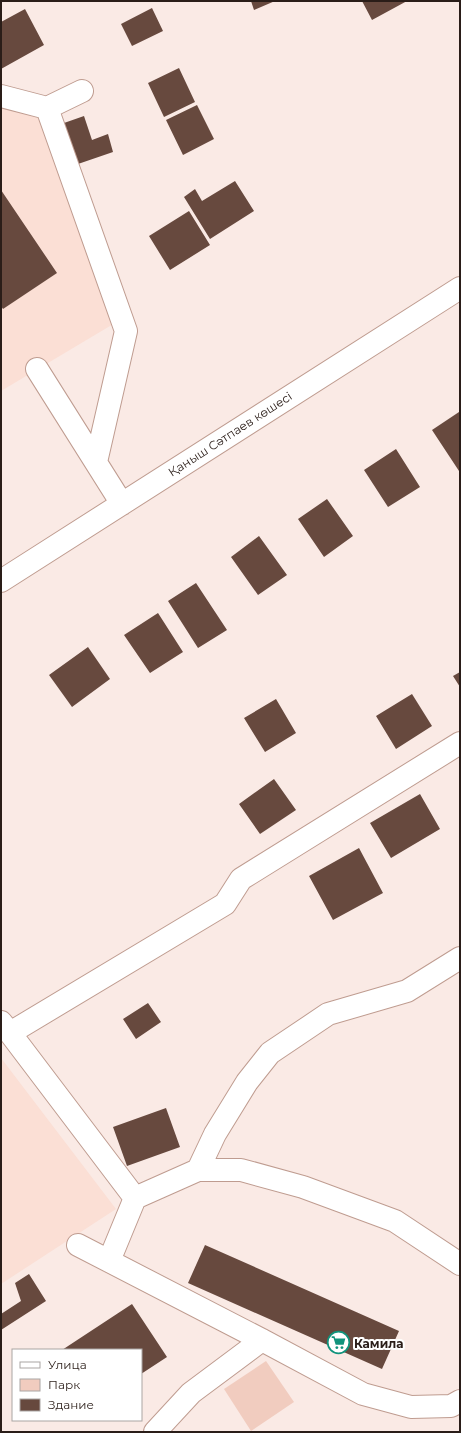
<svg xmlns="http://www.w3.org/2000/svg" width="461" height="1433" font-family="Montserrat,sans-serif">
<rect width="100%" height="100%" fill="#faeae5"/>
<path fill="#fbdfd5" d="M1,107L41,117L115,323L1,391Z
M1,1058L116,1209L1,1284Z"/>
<path fill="#f1ccbf" d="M266,1361L294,1402L251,1431L224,1389Z"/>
<path fill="#67493e" d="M251,1H275L254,10Z
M362,1H407L372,20Z
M152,8L163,31L132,46L121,24Z
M25,9L44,45L1,69V22Z
M179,68L195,102L164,117L148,83Z
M197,105L214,139L183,155L166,120Z
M84,116L92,140L108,134L113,152L78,164L64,123Z
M235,181L254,211L210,239L184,197L195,189L202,201Z
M1,190L57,273L3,309L1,306Z
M189,211L210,245L170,270L149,236Z
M459,412L460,414V471H459L432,430Z
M396,449L420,487L388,507L364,470Z
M327,499L353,536L324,557L298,519Z
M259,536L287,575L258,595L231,557Z
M196,583L227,630L198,648L168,601Z
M158,613L183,652L150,673L124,635Z
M88,647L110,679L72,707L49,675Z
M460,672V687L453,676Z
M412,694L432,726L396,749L376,716Z
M276,699L296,733L265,752L244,718Z
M274,779L296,810L260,834L239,804Z
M420,794L440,829L391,858L370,823Z
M359,848L383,893L333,920L309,876Z
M148,1003L161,1022L136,1039L123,1019Z
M166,1108L180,1147L127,1166L113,1127Z
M205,1245L399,1331L382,1369L188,1283Z
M29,1274L46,1301L1,1330V1314L21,1301L15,1283Z
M132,1304L167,1357L141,1374V1350H62Z"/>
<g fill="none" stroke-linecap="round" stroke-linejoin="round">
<defs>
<path id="minor" d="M1,96L47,108L126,331L96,462
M47,108L82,91
M37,369L122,504
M1,581L460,288
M1,1022L10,1033L225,904L241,879L460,743
M10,1033L135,1198L109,1261
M198,1170L215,1134L247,1082L270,1053L328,1014L407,991L460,958
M135,1198L198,1170H241L303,1187L395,1221L460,1264
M78,1245L262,1340L363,1394L411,1407L451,1406L460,1401
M155,1432L191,1393L262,1340"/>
</defs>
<use href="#minor" stroke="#bf9c90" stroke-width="24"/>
<use href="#minor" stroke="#fff" stroke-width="22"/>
</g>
<defs>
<symbol id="supermarket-ring" viewBox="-11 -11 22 22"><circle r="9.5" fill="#fff" stroke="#11937c" stroke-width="1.5"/><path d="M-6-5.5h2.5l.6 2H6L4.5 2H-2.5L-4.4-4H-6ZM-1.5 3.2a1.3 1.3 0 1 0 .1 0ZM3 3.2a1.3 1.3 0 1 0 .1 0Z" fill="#11937c"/></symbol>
</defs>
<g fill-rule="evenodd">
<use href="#supermarket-ring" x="326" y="1330" width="25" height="25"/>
</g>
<g text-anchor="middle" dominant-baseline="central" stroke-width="4" stroke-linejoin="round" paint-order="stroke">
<g font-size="12" fill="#2a1d18" stroke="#fff">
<text transform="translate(230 434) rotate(-33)">Қаныш Сәтпаев көшесі</text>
</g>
<g font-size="12" font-weight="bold" fill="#2a1d18" stroke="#fff" text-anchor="start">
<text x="354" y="1343">Камила</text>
</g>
</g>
<rect width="461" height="1433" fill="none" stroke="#2a1d18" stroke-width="4"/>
<rect x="12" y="1349" width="130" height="72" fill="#ffffff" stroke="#aaa5a3"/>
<rect x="20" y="1362" width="20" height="6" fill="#ffffff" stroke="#aaa5a3"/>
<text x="48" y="1369" font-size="12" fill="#2a1d18">Улица</text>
<rect x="20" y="1379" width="20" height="12" fill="#f1ccbf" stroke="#aaa5a3"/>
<text x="48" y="1389" font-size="12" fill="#2a1d18">Парк</text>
<rect x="20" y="1399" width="20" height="12" fill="#67493e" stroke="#aaa5a3"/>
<text x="48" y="1409" font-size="12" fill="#2a1d18">Здание</text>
</svg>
